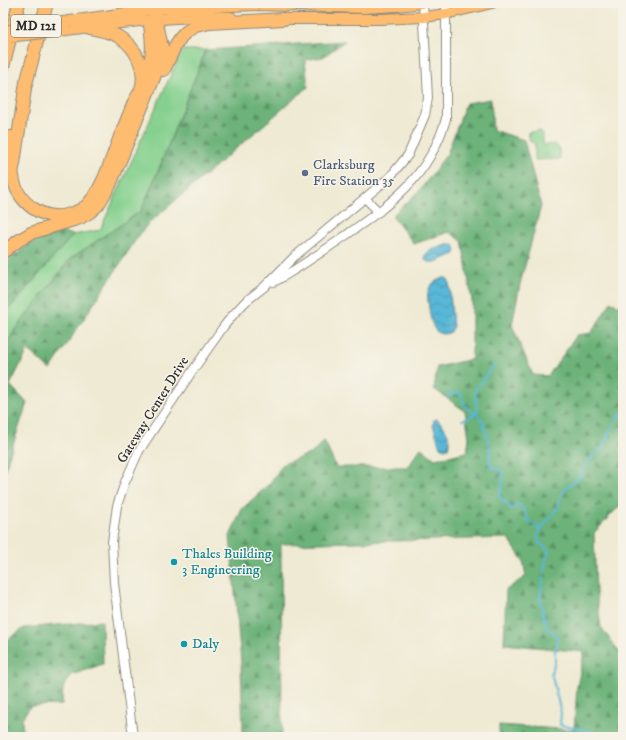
<svg xmlns="http://www.w3.org/2000/svg" width="626" height="740" font-family="'IM FELL DW Pica',serif">
<defs>
<pattern id="forest-firs" width="22" height="20" patternUnits="userSpaceOnUse"><rect width="22" height="20" fill="#6cb279"/><path d="M5 1l3.5 6h-7zM16 11l3.5 6h-7z" fill="#599163"/></pattern>
<pattern id="park-tufts" width="24" height="20" patternUnits="userSpaceOnUse"><rect width="24" height="20" fill="#85d08e"/><path d="M3 7l-1-3M5 7V3M7 7l1-3M15 17l-1-3M17 17v-4M19 17l1-3" fill="none" stroke="#6da974"/></pattern>
<pattern id="water-waves" width="16" height="10" patternUnits="userSpaceOnUse"><rect width="16" height="10" fill="#59b8d7"/><path d="M0 5q4-4 8 0t8 0" fill="none" stroke="#4a96af"/></pattern>
</defs>
<rect width="100%" height="100%" fill="#f7f3e8"/>
<filter id="ink" filterUnits="userSpaceOnUse"><feTurbulence type="fractalNoise" baseFrequency=".025" numOctaves="2"/><feDisplacementMap in="SourceGraphic" scale="8" xChannelSelector="R" yChannelSelector="G"/><feConvolveMatrix kernelMatrix="1 2 1 2 8 2 1 2 1" color-interpolation-filters="sRGB"/></filter>
<filter id="wash" filterUnits="userSpaceOnUse"><feTurbulence type="fractalNoise" baseFrequency=".012" numOctaves="4" result="noise"/><feDisplacementMap in="SourceGraphic" scale="16" xChannelSelector="R" yChannelSelector="G"/><feGaussianBlur stdDeviation="0.9" result="paint"/><feColorMatrix in="noise" values="0 0 0 0 0 0 0 0 0 0 0 0 0 0 0 0 0 1.4 0 .05"/><feComposite in="paint" operator="in"/></filter>
<g filter="url(#wash)">
<rect width="100%" height="100%" fill="#efead3"/>
<path fill="#85d08e" stroke="#587e5c" d="M182,50H206L158,171L141,211L70,259L15,330L3,349V316L73,235L100,230Z"/>
<path fill="url(#forest-firs)" stroke="#4c6e52" d="M345,41L323,57L305,60L308,87L148,224L137,238L50,370L28,350L10,385L27,403L3,475V349L15,330L70,259L141,211L158,171L206,50Z
M491,99L493,130L524,140L541,206L520,284L512,325L533,375L548,376L577,335L591,333L611,302L623,308V502L594,533L596,592L601,627L618,651H623V737H499V725L574,730L577,687L584,652L504,644L506,590L526,576L523,561L508,538L281,544L282,737H243L241,662L230,536L242,509L270,483L283,464L312,453L324,440L336,467H407L421,448L435,459L467,452L469,438L465,411L434,389L437,367L472,359V300L462,241L449,232L414,244L392,216L420,190L447,154L466,103Z
M62,232L73,235L3,316V264L31,243Z
M102,621L103,664L72,675L63,688L62,705L31,706L22,718L23,737H3V643L24,628Z"/>
<path fill="url(#park-tufts)" stroke="#587e5c" d="M539,131L543,134V143L544,145L555,144L559,148L560,159L535,160V144L530,141L528,132Z"/>
<path fill="url(#water-waves)" stroke="#427281" d="M450,244L454,245L456,250L455,254L435,262H428L425,260V255L431,250Z
M443,278H447L449,281L453,327L451,332C433,340 431,321 429,308C428,301 426,293 430,287C433,282 438,280 443,278Z
M437,419C445,426 452,438 448,448L445,449L440,447L433,425L434,420Z"/>
<g fill="none" stroke-linecap="round" stroke-linejoin="round">
<path stroke="#59b8d7" stroke-width="2" d="M494,365L475,391L477,413L483,423L490,447V466L502,471L503,483L499,496L512,509L518,504L524,509L528,521L539,528L538,541L549,551L546,559L540,599L546,627L558,637L555,652V663L551,672L561,713L560,725L588,731L604,737
M447,396L455,393H460C465,403 464,411 477,413
M462,420L471,417L477,413
M540,530L558,508L561,496L565,489L580,476L592,456L602,449L613,425L620,414L623,415"/>
</g>
</g>
<g filter="url(#ink)">
<g fill="none" stroke-linecap="round" stroke-linejoin="round">
<defs>
<path id="tertiary" d="M365,198L379,212
M274,282C299,268 322,252 345,236C393,202 429,177 446,119V3
M133,737L114,583L112,542L117,506L125,482L139,451L191,373L224,326L233,315L245,302L264,287L294,257L390,177L408,155L425,115L428,98L423,3"/>
<path id="primary" d="M277,19H379L424,17L446,14L492,3
M70,21L154,9L258,5L364,8L398,6L422,3
M67,30C122,23 176,15 231,17"/>
<path id="motorway" d="M3,67L19,3
M164,70L175,46L181,37L187,31L196,26L210,23L284,19
M145,79C153,58 153,47 150,25
M26,82L14,164C13,167 12,172 13,176C16,202 44,223 70,214C76,212 83,210 88,204C103,188 110,162 118,142C123,128 129,115 134,102C136,98 140,93 141,89C147,69 136,47 119,37C109,31 97,30 87,27
M25,88L47,3
M3,165L11,137
M3,252L18,241L31,233L80,218L90,212L98,205L110,185L160,63L162,47L154,9"/>
</defs>
<use href="#tertiary" stroke="#8d8a7f" stroke-width="10"/>
<use href="#primary" stroke="#8d8a7f" stroke-width="12"/>
<use href="#motorway" stroke="#8d8a7f" stroke-width="14"/>
<use href="#tertiary" stroke="#fff" stroke-width="8"/>
<use href="#primary" stroke="#fdbc70" stroke-width="10"/>
<use href="#motorway" stroke="#fdbc70" stroke-width="12"/>
<defs>
<path id="primary-bridge" d="M3,31L70,21
M9,37L67,30"/>
</defs>
<use href="#primary-bridge" stroke="#8d8a7f" stroke-width="12" stroke-linecap="butt"/>
<use href="#primary-bridge" stroke="#fdbc70" stroke-width="10"/>
</g>
</g>
<circle fill="#5c6f8a" stroke="#f7f3e8" stroke-width="1.5" cx="305" cy="173" r="4"/>
<g fill="#0f9aa8" stroke="#f7f3e8" stroke-width="1.5">
<circle cx="174" cy="562" r="4"/>
<circle cx="184" cy="644" r="4"/>
</g>
<g text-anchor="middle" dominant-baseline="central" stroke-width="3" stroke-linejoin="round" paint-order="stroke">
<rect fill="#f7f3e8" stroke="#686764" stroke-width="1" x="11" y="15" width="50" height="22" rx="3"/>
<g font-size="13" font-weight="bold" fill="#2b2b2b">
<text x="36" y="26">MD 121</text>
</g>
<g font-size="14" fill="#4e5e75" stroke="#f7f3e8" text-anchor="start">
<text x="313" y="165">Clarksburg<tspan x="313" dy="16">Fire Station 35</tspan></text>
</g>
<g font-size="14" fill="#2b2b2b" stroke="#f7f3e8">
<text transform="translate(153 410) rotate(-58)">Gateway Center Drive</text>
</g>
<g font-size="14" fill="#0d838f" stroke="#f7f3e8" text-anchor="start">
<text x="182" y="554">Thales Building<tspan x="182" dy="16">3 Engineering</tspan></text>
<text x="192" y="644">Daly</text>
</g>
</g>
<rect width="626" height="740" fill="none" stroke="#f7f3e8" stroke-width="16"/>
</svg>
